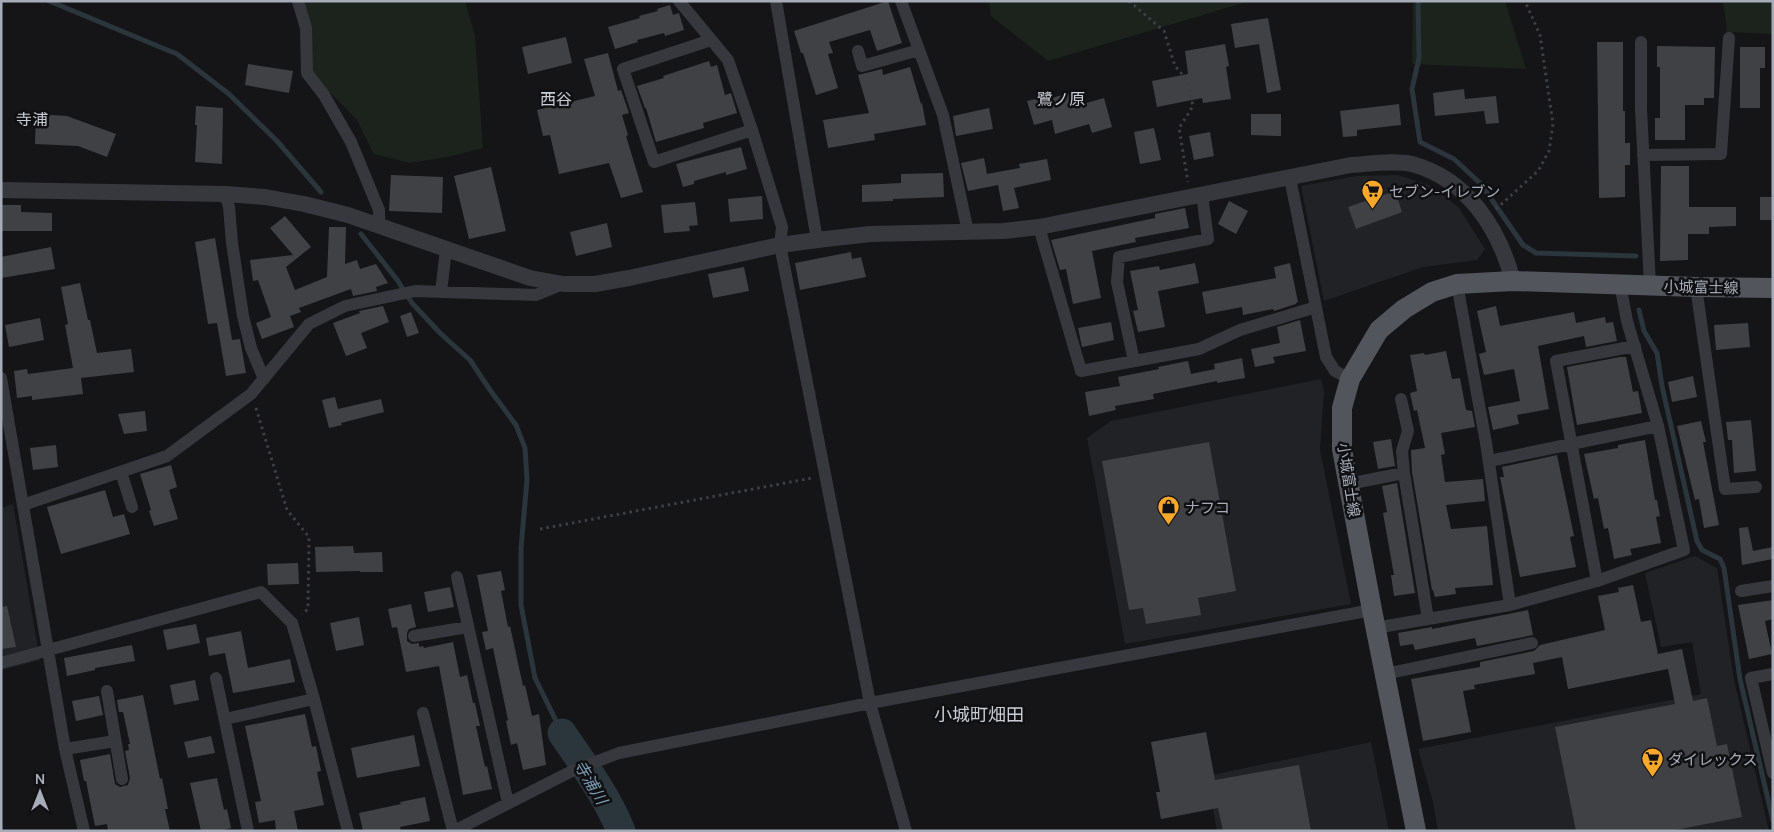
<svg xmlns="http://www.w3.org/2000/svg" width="1774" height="832" font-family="Manrope,'Noto Sans JP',sans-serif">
<rect width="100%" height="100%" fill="#151518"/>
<path fill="#212225" d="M1398,175L1432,186L1459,208L1485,249L1477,260L1423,267L1324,301L1301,186L1357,176Z
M1321,379L1324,391L1320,450L1351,604L1125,644L1087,438L1111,421Z
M13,504L40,660L1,670V508Z
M1695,556L1717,568L1734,680L1769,831H1438L1433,802L1418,749L1701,694L1692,642L1661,647L1645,573Z
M1371,742L1389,831H1217L1207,776Z"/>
<path fill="#1b231c" d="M291,1H465L475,36L483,148L447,157L410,163L374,154L357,120L301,63V27Z
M989,1H1250L1048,61L991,16Z
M1413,1H1505L1526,69L1412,64Z
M1723,1H1773V34L1727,32Z"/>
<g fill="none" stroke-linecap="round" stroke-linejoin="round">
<path stroke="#2b353c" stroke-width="5" d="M49,1L177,54L229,94L277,141L321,192
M1418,1L1419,58L1412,89L1420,142L1454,159L1481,184L1523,245L1536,253L1636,256
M361,234L398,281L412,303L440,333L470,360L490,390L516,425L525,448L527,480L521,548V605L535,678L562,733
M1639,310L1644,331L1657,353L1662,386L1697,541L1702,550L1720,559L1724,568L1740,679L1773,821"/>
<path stroke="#2b353c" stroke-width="29" d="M562,733C583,764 607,796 621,831"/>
</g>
<path fill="#3f4145" d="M888,1L902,43L877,51L870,30L829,42L833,53L828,54L838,88L816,95L803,53H801L794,31Z
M670,5L673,15L679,13L684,30L665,36L664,33L637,40L638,42L615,49L608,27L640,18L639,16L658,11L657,9Z
M1268,18L1281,90L1267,93L1259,44L1235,48L1231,24Z
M566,37L572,63L528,74L522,47Z
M1597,42H1623V111H1625V143H1630V165H1625V197L1599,198Z
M1225,44L1229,66L1226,67L1231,99L1203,103L1202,98L1157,107L1152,81L1188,74L1185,51Z
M1657,46L1715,47L1714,98H1704V105H1685V140H1655V118H1660V67H1657Z
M1740,47H1765V68H1760V108H1740Z
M608,53L618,91L621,90L629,113L622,115L628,135L626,136L643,192L621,198L609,163L559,174L550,135L543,136L537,110L595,96L584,59Z
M709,61L711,67L717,65L725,95L731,93L737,113L703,123L704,128L656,142L646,108H645L637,86L664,78L663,76Z
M248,64L293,71L289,93L245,85Z
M910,67L921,104L922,103L926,125L874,134L875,140L828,148L823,120L869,113L858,75L882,69L883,75Z
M1464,89L1465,99L1496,96L1499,123L1486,124L1484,111L1435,116L1433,93Z
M1073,92L1076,106L1104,98L1112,127L1092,133L1089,124L1055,134L1052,120L1034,125L1027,101L1040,98L1041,101Z
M1399,104L1401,125L1357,130V136L1343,137L1340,111Z
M196,106L223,108L222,164L195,162L197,125H195Z
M989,108L993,129L956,136L953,116Z
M36,114L67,116L116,134L107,157L78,146L35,144Z
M1251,114H1281V136L1251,135Z
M1154,128L1161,160L1140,164L1134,132Z
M1210,132L1214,156L1194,160L1189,136Z
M741,147L747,169L726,175V172L694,181V184L683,187L676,164Z
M984,158L987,174L1020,168L1019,164L1047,159L1051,180L1014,188L1019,208L1003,211L998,185L968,191L961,163Z
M1661,166H1689V207H1736V226L1709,227V234H1688V260L1660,261Z
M491,167L506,231L469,239L454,176Z
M943,173L944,197L893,199V201L862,202V185L901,183V174Z
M391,175L443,177L442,213L389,211Z
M1395,191L1402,212L1356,229L1348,207Z
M762,196L763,219L730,222L728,199Z
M1760,197H1773V220H1760Z
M1229,201L1248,211L1236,234L1218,224Z
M695,202L698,225L689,226L690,231L664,233L661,205Z
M1,205H21V212L52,213V231H1Z
M1185,208L1189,228L1135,238L1136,242L1092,251L1101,298L1073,304L1066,269L1060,270L1051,240L1155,218V214Z
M285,216L311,247L286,267L295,290L327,277L329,227H346L345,264L357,260L360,269L376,264L388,283L376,287L377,291L353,296L351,289L299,308L301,312L290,316L294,327L262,339L256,323L271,317L258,280L253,281L250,260L293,255L270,228Z
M607,223L612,247L576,256L570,232Z
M215,238L232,340L240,339L246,373L226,376L217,323L208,324L195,242Z
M51,247L55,269L1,278V257Z
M851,252L852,259L861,257L866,277L800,290L795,263Z
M1195,263L1199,283L1158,291L1165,327L1138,332L1133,311L1138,310L1130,271L1159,266L1160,270Z
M1290,263L1298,302L1296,303V304L1274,311L1273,309L1243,315L1242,307L1206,314L1202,292L1276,278L1274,267Z
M744,267L749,291L713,298L708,274Z
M80,283L88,320H90L97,353L131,349L134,372L81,378L83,394L32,400V396L17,398L14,371L27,369L28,374L73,368L65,325L68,324L61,287Z
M383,306L389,322L361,333L367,348L346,356L333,323L360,313L359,311Z
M1496,306L1500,326L1574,312L1576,323L1605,317L1606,323L1613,322L1617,341L1586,347L1584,336L1538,346L1549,409L1517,415L1519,424L1493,430L1488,407L1520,401L1514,369L1484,375L1479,354L1486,352L1477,311Z
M411,312L419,333L407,337L400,316Z
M40,318L44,340L9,347L5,325Z
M1300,320L1306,351L1273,357L1275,363L1255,367L1251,349L1280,343L1277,327Z
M1111,322L1114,340L1082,347L1078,328Z
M1748,323L1750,347L1716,350L1714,325Z
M1446,351L1452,379L1460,378L1466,410L1472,411L1475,427L1441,433L1445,454L1441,455L1445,482L1483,479L1485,501L1446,505L1451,529L1487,526L1493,585L1455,588L1456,594L1435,597L1433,590H1432L1412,472L1411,450L1425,448L1417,410L1414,411L1410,393L1417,391L1410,355L1424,353L1425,355Z
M1620,357H1626L1633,392L1638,391L1642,413L1577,425L1567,367Z
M1242,358L1245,378L1217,383V381L1153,394L1154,399L1115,406L1116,410L1089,416L1085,392L1120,386L1118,377L1159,369L1158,367L1188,361L1191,374L1215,369L1214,364Z
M1693,376L1697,397L1672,402L1668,382Z
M335,397L338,409L381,399L384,412L341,423L342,425L329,428L322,400Z
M145,411L147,431L124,434L118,414Z
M1751,420L1756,471L1734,473L1732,440H1728L1726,422Z
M1701,421L1706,442H1703L1719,525L1704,528L1699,499L1695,500L1677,426Z
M1391,439L1395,466L1378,469L1373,442Z
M1645,440L1655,500H1657L1660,516L1656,517L1661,543L1630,549L1632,555L1614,559L1608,528L1604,529L1598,498L1594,499L1584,454L1618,448V445Z
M1209,442L1236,591L1198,598L1201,615L1146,624L1143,608L1129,610L1102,461Z
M56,445L58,467L33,470L30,448Z
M1557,455L1574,536L1570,537L1576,567L1520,577L1500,477H1504L1502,467Z
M171,465L177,487L169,490L178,519L154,526L149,511L151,510L140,474Z
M1397,483L1415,593L1394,596L1391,575H1394L1383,513L1387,512L1382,486Z
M105,490L113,517L124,514L130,534L61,554L47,507Z
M1748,527L1753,551L1773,547V559L1742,565L1739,528Z
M353,546L354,553L382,552L383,572H360V571L316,572L315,547Z
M298,563L299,584L268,585L267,564Z
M501,571L505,590L501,591L508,627L510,626L523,686L525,685L532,716L539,714L546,765L523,770L517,743L511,745L506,721L508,720L493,648L486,650L482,632L488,631L477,575Z
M1633,585L1641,622L1651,620L1658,654L1682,649L1693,701L1707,698L1717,746L1727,744L1742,817L1670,831H1576L1555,727L1675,704L1668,669L1568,689L1562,657L1533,663L1535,674L1474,685L1475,689L1463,691L1471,732L1423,741L1411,679L1480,667V662L1534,651L1540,645L1605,630L1598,596L1619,592L1618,588Z
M450,587L454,607L428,612L424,592Z
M1773,600V619L1765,621L1772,654L1749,659L1738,605Z
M411,604L416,627L409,629L407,633V641L412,644L419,643V647L423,646L424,648L453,642L460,677L467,675L473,703H475L480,726H476L485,767L487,766L492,789L463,795L439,666L406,672L397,627L392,628L388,609Z
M7,606L16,647L1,649V607Z
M1528,610L1533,635L1477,646L1475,638L1415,650L1413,644L1400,646L1398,633L1432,627V629Z
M359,617L364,645L336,651L330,623Z
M196,624L200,643L167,650L163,630Z
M241,631L248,668L290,659L295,682L233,693L225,653L209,656L206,638Z
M132,645L135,661L95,668V670L67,676L64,658Z
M195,680L199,700L174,705L170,685Z
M143,695L160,779L162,778L168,809H165L170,831H108L107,824L95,826L86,781H84L80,760L110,754L115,784L120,787L128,785L130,778L125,751L129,750L128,744H130L123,712H119L117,700Z
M99,696L103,715L76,721L72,701Z
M305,714L312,747L316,746L321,771L317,772L324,805L294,811L298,831H276L275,820L259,823L255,802L261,801L245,726Z
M1206,732L1215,780L1299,765L1311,831H1223L1218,808L1161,819L1156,792H1160L1151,742Z
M414,735L420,766L357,778L351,748Z
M211,736L215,753L188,758L184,742Z
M217,778L224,810L227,809L231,828L219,831H201L190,783Z
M425,797L430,821L400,827L401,831H363L359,813L401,804L400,802Z"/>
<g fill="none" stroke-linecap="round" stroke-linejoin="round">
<path stroke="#3c3f44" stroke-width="3" stroke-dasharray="2.5 4" stroke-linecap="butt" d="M1129,1L1164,31L1175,66L1187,80L1193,106L1179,128L1188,182
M1496,209L1538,171L1549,151L1553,124L1540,35L1525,1
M256,408L287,510L309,537L308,609L302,614
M540,529L812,478"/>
<path stroke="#36383d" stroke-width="12" d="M298,1L306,28L307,73L324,95L351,142L379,210V226
M679,1L728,60L752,130L782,227L780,245L870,703L906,831
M776,1L817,240
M901,1L943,115L968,232
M711,40L623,69L654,162L752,130
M1641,42V109L1650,285
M858,51L862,66L919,50
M1643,155L1721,154L1729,38
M1290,178L1326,357L1335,371L1350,379
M225,194L229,207L232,243L243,316L251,348L264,379
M1039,227L1081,371L1199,349L1240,330L1316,307
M1457,284L1486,443L1510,605
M1696,287L1725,489L1756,487
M441,292L446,250
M1134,361L1117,282L1119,257L1208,239L1202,195
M1,378L65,749L84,831
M1401,399L1408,431L1402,451L1404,473L1428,619
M1489,461L1658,426
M121,472L132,507
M1348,484L1404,473
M23,505L167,456L251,394L309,324L345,306L415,291L536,295L563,284
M457,577L508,803
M1597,581L1556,361L1635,346
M1741,591L1773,586
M1375,628L1510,605L1597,581L1684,550L1658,426L1627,321L1620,284
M414,636L468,627
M1,663L261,592L292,623L314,699L348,831
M1385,674L1532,643
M1773,674L1751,678L1773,773
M216,678L248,831
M107,691L122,779
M423,713L453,831
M225,719L314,699
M65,749L115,741
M454,831L574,770L619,753L870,703L1372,610"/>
<path stroke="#36383d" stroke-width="16" d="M1,190L225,194L265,197L304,204L348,215L530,278L563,284H595L629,278L780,245L817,240L870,234L1004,231L1039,227L1351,165C1369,164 1394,160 1412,164C1467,179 1499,228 1513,281"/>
<path stroke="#52555c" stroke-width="20" d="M1416,831L1372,610L1342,449V408L1350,379L1379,330L1404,309L1432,292L1457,284L1513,281L1696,287L1773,288"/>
</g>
<defs>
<symbol id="supermarket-pin" viewBox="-11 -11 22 30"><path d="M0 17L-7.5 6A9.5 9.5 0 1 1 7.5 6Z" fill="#faa82a" stroke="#101012"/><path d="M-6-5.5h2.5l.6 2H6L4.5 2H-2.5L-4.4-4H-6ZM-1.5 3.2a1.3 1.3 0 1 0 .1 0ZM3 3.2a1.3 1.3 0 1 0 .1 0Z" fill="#111"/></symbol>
<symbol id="shop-pin" viewBox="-11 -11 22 30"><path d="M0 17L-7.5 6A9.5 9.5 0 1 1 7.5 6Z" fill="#faa82a" stroke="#101012"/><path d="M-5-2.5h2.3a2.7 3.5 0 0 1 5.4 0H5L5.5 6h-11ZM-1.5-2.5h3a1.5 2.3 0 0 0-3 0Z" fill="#111"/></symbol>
</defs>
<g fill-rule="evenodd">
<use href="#supermarket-pin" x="1360" y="178" width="25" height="34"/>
<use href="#shop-pin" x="1156" y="494" width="25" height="34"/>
<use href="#supermarket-pin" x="1640" y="746" width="25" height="34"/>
</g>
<g text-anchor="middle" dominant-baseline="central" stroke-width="5" stroke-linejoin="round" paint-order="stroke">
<g font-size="15" fill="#a7adb8" stroke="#101012" text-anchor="start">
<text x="1389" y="191">セブン-イレブン</text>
<text x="1185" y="507">ナフコ</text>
<text x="1668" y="759">ダイレックス</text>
</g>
<g font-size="15" fill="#a7adb8" stroke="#101012">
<text transform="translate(1701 287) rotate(1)">小城富士線</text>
<text transform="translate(1349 480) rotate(81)">小城富士線</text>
</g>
<g font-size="16" fill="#c8ccd4" stroke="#101012">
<text x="556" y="99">西谷</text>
<text x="1061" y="99">鷺ノ原</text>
<text x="32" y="119">寺浦</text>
</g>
<g font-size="16" font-style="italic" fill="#7c9eb5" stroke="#101012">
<text transform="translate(591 782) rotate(59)">寺浦川</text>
</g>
<g font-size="18" fill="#c8ccd4" stroke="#101012">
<text x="979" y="714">小城町畑田</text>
</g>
</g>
<rect width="1774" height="832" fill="none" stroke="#a7adb8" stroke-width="5"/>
<g transform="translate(40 792)" stroke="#101012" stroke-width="4" paint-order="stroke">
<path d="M0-4L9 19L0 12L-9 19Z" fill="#a7adb8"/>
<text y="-8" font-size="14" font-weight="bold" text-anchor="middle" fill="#a7adb8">N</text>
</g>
</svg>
